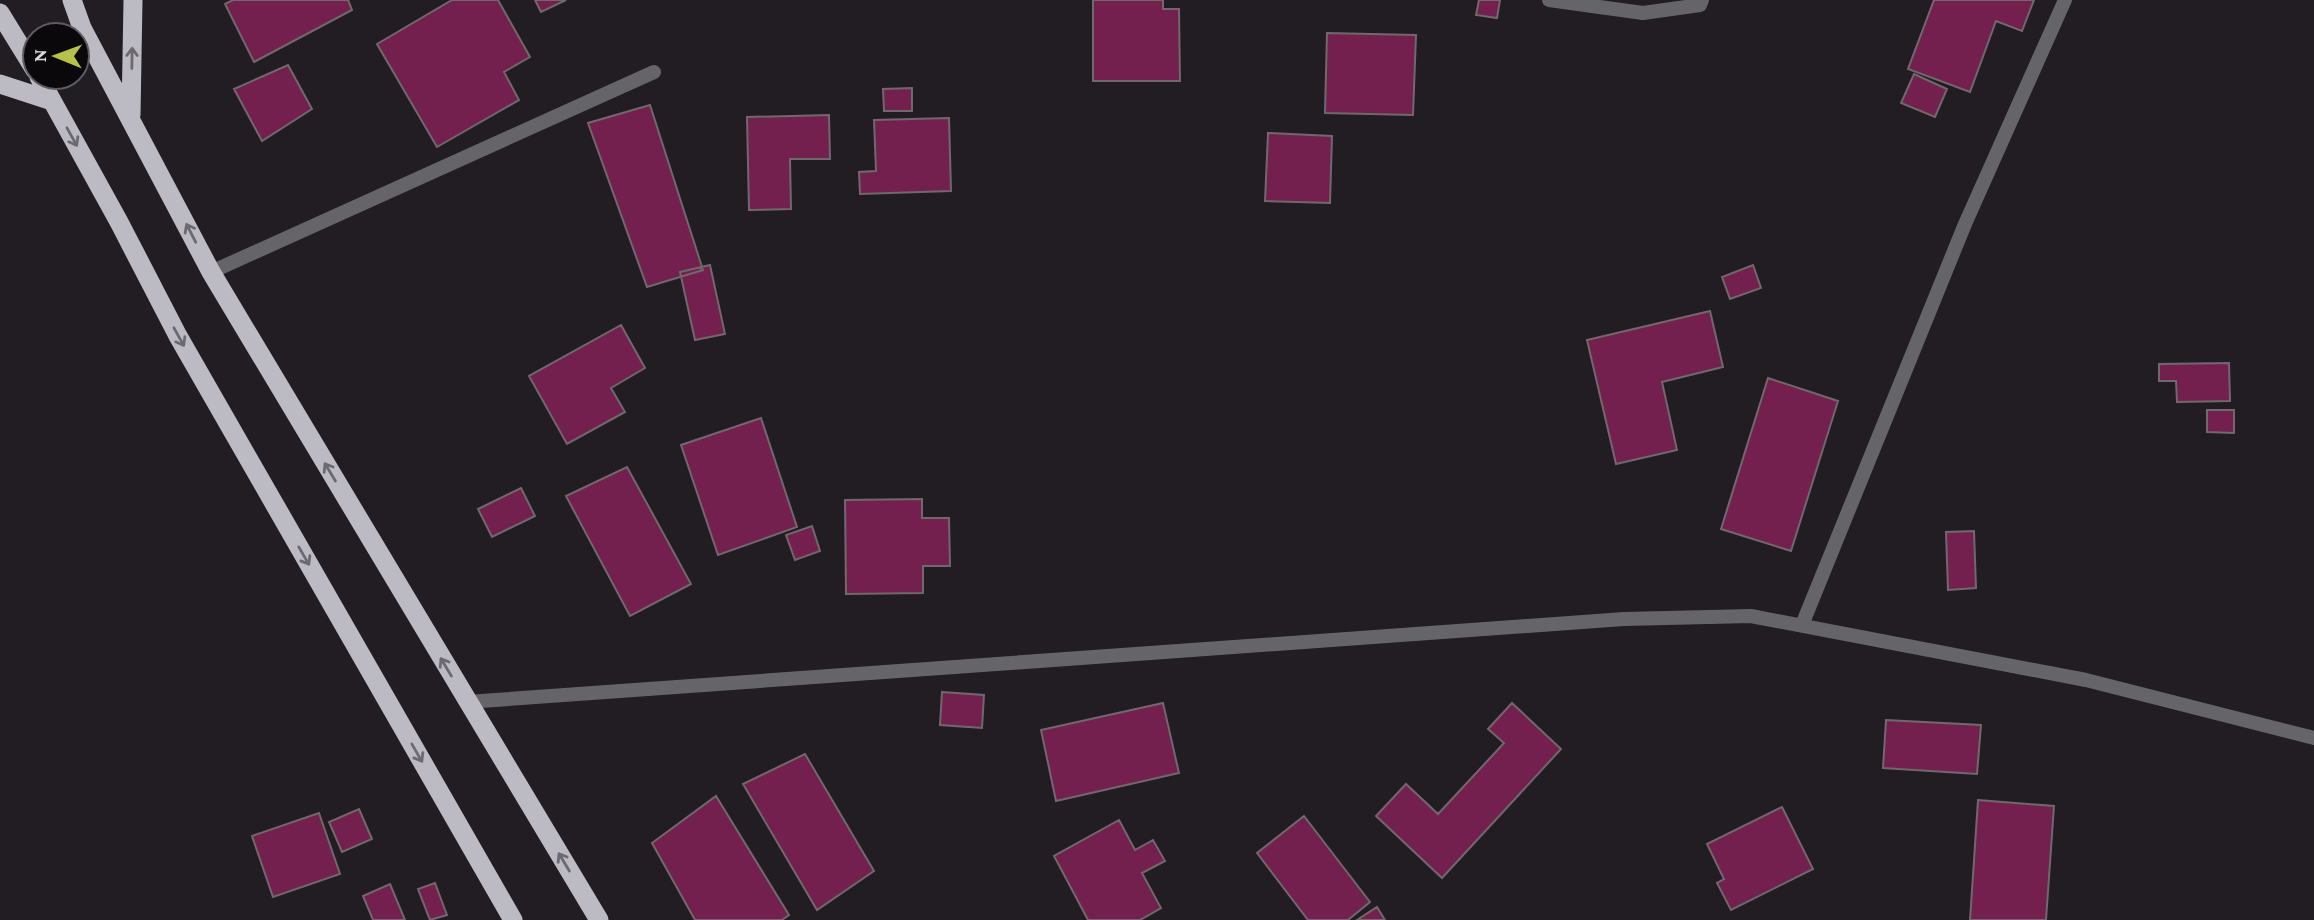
<svg xmlns="http://www.w3.org/2000/svg" width="2314" height="920" font-family="'Crimson Pro',serif">
<rect width="100%" height="100%" fill="#211d22"/>
<path fill="#73204e" stroke="#70686b" stroke-width="2" d="M233,0H348L352,10L254,62L225,4Z
M452,0H498L530,57L504,72L519,100L437,147L377,44Z
M535,0H566L541,12Z
M1093,0H1163V9H1179L1180,81H1093Z
M1479,0H1500L1497,18L1476,15Z
M1934,0H2034L2022,31L1996,21L1970,92L1908,69Z
M1327,33L1416,35L1413,115L1325,113Z
M288,65L312,109L262,141L234,89Z
M1914,74L1947,89L1935,117L1901,103Z
M912,88V111H884L883,89Z
M650,105L703,270L647,287L588,123Z
M829,115L830,159H790L791,209L749,210L747,117Z
M949,118L951,191L860,194L859,172L876,171L874,120Z
M1268,133L1332,136L1330,203L1265,201Z
M710,265L725,334L695,340L680,272Z
M1753,265L1761,288L1730,299L1722,277Z
M1710,311L1723,367L1662,382L1677,450L1616,464L1587,340Z
M621,325L645,368L611,388L625,412L567,444L529,376Z
M2229,363L2230,401L2177,402L2176,381H2159V364Z
M1768,378L1838,401L1791,551L1721,529Z
M2207,410H2234V433L2207,432Z
M761,418L797,527L718,555L681,445Z
M627,467L691,584L630,616L566,496Z
M521,488L535,516L492,537L478,509Z
M922,499V518H949L950,566H923V593L846,594L845,500Z
M812,526L820,551L795,560L786,535Z
M1974,531L1976,588L1948,590L1946,532Z
M942,692L984,695L982,728L940,725Z
M1163,703L1179,773L1056,801L1041,730Z
M1512,703L1561,749L1442,878L1376,816L1406,784L1438,814L1504,743L1488,729Z
M1886,720L1981,725L1977,774L1883,768Z
M805,754L874,871L817,910L743,784Z
M716,796L789,915L782,920H695L652,843Z
M1978,800L2054,806L2046,920H1970Z
M1782,807L1813,869L1731,910L1717,883L1724,879L1707,844Z
M359,809L372,839L342,852L329,822Z
M319,813L340,874L273,897L252,836Z
M1304,816L1370,902L1348,920H1308L1257,853Z
M1119,820L1135,850L1153,840L1165,861L1142,873L1161,908L1140,920H1088L1054,856Z
M435,883L447,915L430,920L418,889Z
M390,884L405,920H373L363,896Z
M1377,907L1385,920H1357Z"/>
<g fill="none" stroke-linecap="round" stroke-linejoin="round">
<path stroke="#656569" stroke-width="14" d="M1549,0L1643,13L1700,5L1702,0
M211,272L654,72
M1802,625L1965,224L2065,0"/>
<path stroke="#656569" stroke-width="14" d="M467,702L1624,619L1751,616L2086,680L2314,738"/>
<path stroke="#bcbbc3" stroke-width="19" d="M72,0L82,28L211,272L599,920
M0,13L35,70
M39,77L119,222L178,336L513,920
M0,84L52,101
M131,115L133,0"/>
</g>
<defs><path id="oneway-shaft" d="M-6 0H5M1.5-3L5.5 0L1.5 3" fill="none" stroke-width="1.6" stroke-linecap="round" stroke-linejoin="round" transform="scale(1.75)"/></defs>
<g stroke="#6c6a70">
<use href="#oneway-shaft" transform="translate(132 58) rotate(-89)"/>
<use href="#oneway-shaft" transform="translate(72 137) rotate(61)"/>
<use href="#oneway-shaft" transform="translate(191 233) rotate(-117)"/>
<use href="#oneway-shaft" transform="translate(179 337) rotate(61)"/>
<use href="#oneway-shaft" transform="translate(330 472) rotate(-121)"/>
<use href="#oneway-shaft" transform="translate(304 556) rotate(60)"/>
<use href="#oneway-shaft" transform="translate(446 667) rotate(-121)"/>
<use href="#oneway-shaft" transform="translate(417 753) rotate(60)"/>
<use href="#oneway-shaft" transform="translate(564 862) rotate(-121)"/>
</g>
<g transform="translate(56 56) rotate(271)"><circle r="33" fill="#0a080a" stroke="#5e5c5e" stroke-width="2"/>
<path d="M0-5L12 26L0 18L-12 26Z" fill="#b6c149"/>
<text y="-10" font-size="19" font-weight="bold" text-anchor="middle" fill="#dcdadd">N</text>
</g>
</svg>
